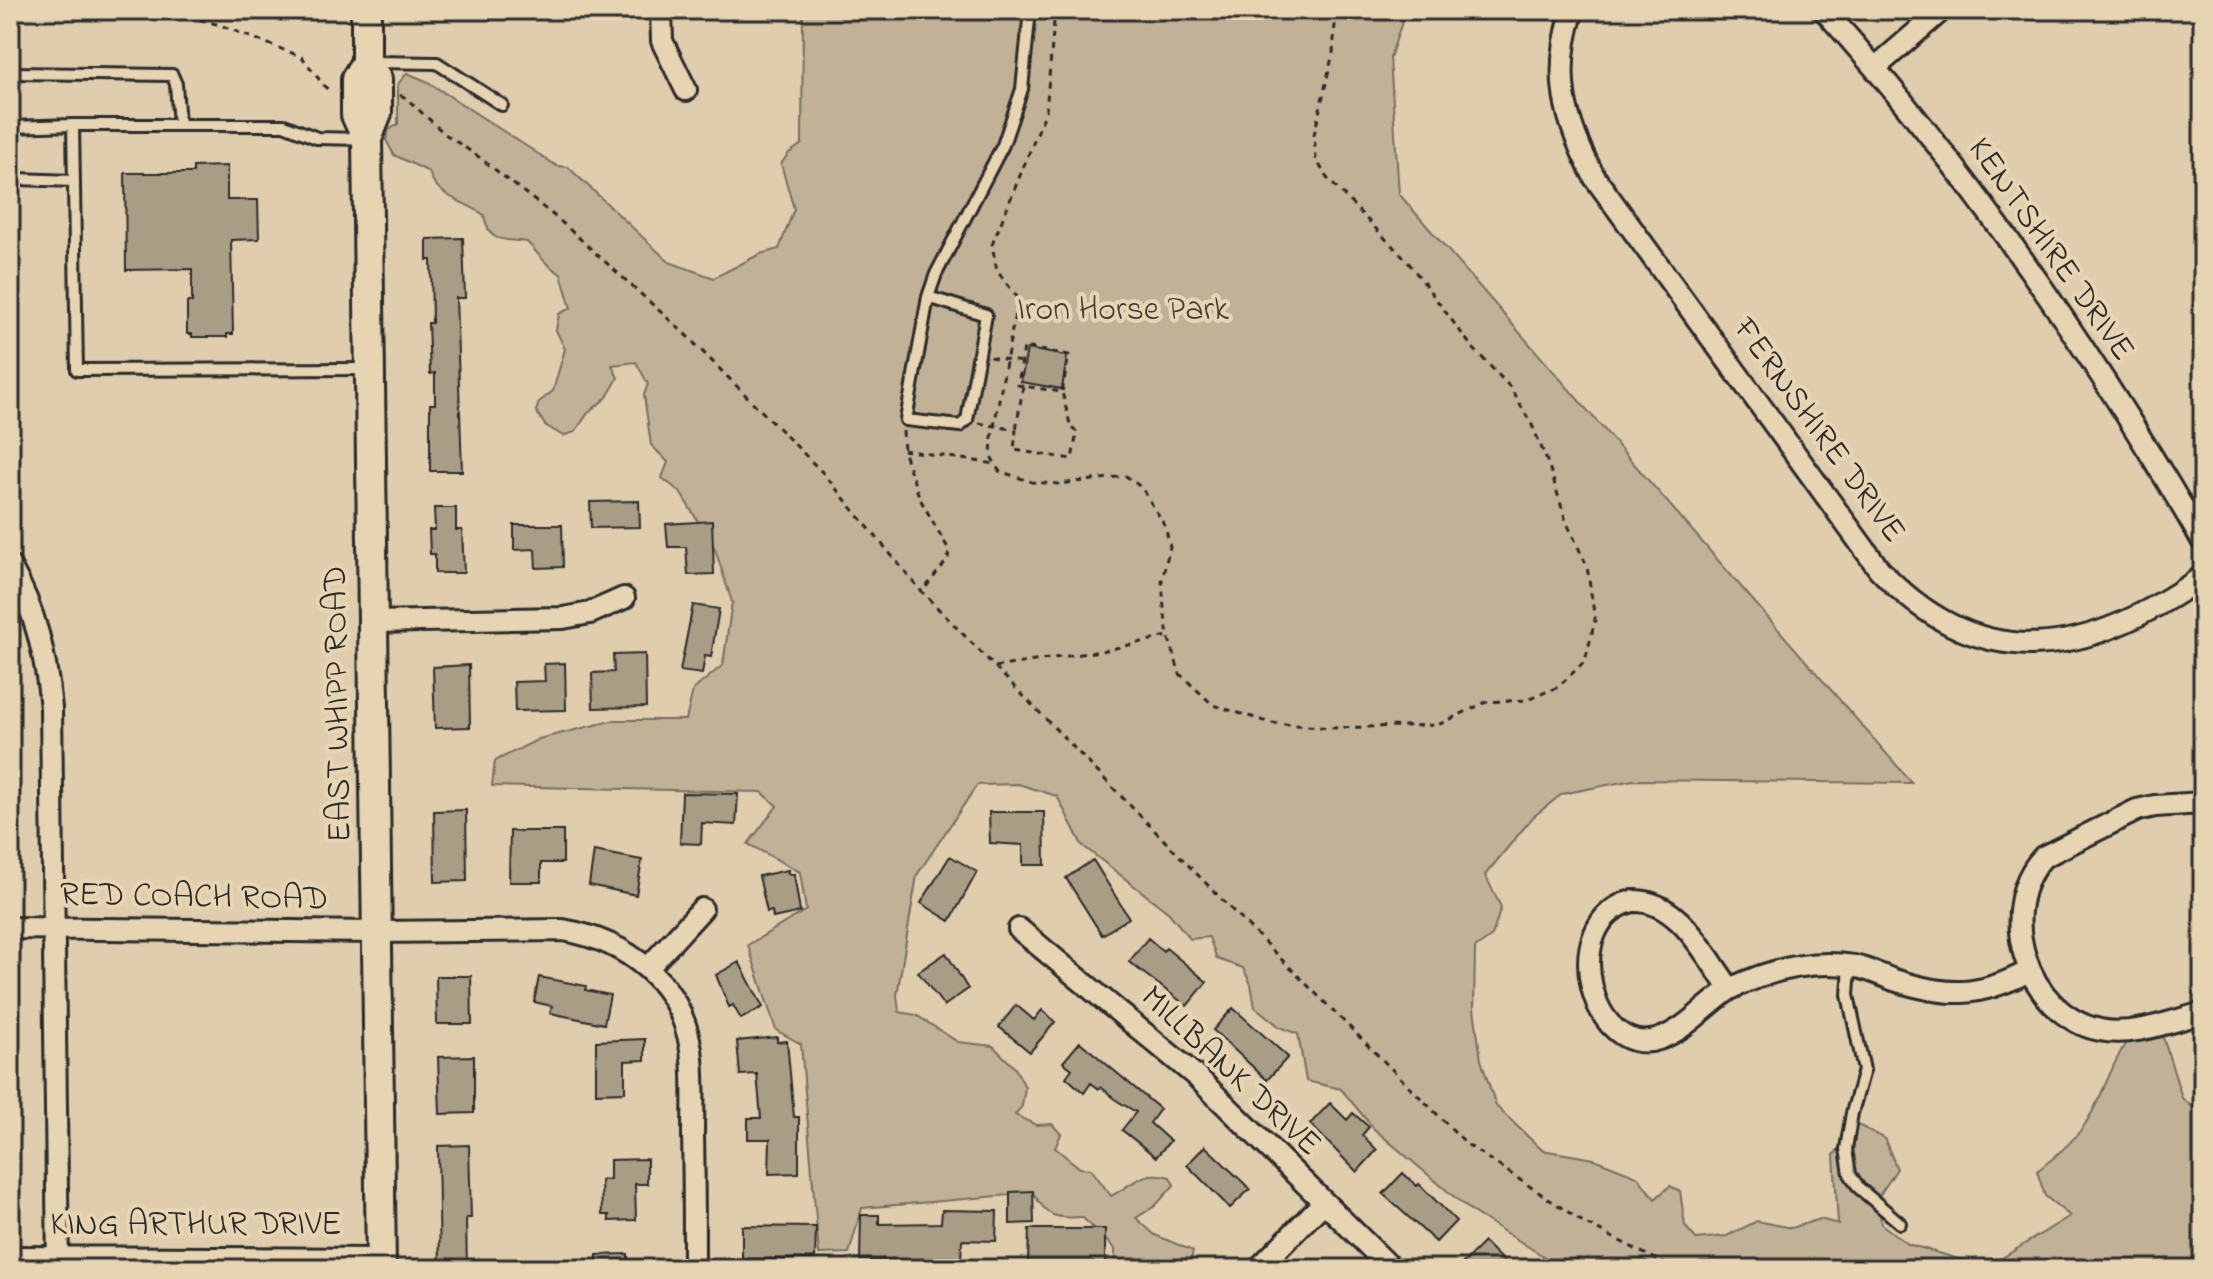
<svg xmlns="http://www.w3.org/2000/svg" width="2213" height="1279" font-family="'Indie Flower',sans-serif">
<rect width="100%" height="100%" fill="#dfcdad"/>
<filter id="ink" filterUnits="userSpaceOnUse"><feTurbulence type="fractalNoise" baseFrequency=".0125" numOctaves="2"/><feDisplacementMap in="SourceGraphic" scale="16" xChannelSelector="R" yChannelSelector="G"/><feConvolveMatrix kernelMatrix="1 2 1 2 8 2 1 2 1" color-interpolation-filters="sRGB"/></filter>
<g filter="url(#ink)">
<path fill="#c1b297" stroke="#766e61" stroke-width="2" d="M803,10H1406L1390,58L1399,194L1912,783L1633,780L1562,794L1533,817L1485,875L1501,907L1492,936L1475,948L1474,1009L1481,1060L1496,1106L1542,1150L1594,1159L1637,1176L1655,1199L1670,1186L1680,1191L1685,1226L1696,1239L1727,1236L1757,1221L1792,1228L1820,1219L1838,1224L1834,1155L1856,1124L1884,1138L1897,1169L1879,1196L1881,1224L1908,1244L1972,1263L2002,1258L2070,1216L2045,1196L2037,1171C2054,1158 2071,1144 2083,1127C2102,1101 2109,1068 2127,1041L2163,1037L2182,1098L2191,1106H2203V1269H1564L1471,1211L1374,1129L1341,1089L1306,1081L1298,1034L1280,1027L1255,1007L1251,984L1243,968L1217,959L1209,937L1190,939L1169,913L1082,845L1057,796L1018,784L977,785L917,875L897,995L899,1012L916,1015L958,1042L993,1046L1015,1068L1025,1087L1022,1106L1015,1115L1036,1125L1052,1124L1061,1134L1055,1148L1080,1168L1091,1169L1111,1196C1134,1184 1142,1169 1170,1177L1174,1185L1155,1206L1136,1218L1155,1235L1193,1251L1189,1269H1123L1115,1263V1249L1082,1217C1054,1219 1048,1217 1033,1193L862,1208L849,1253L819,1254L801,1044L776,1030L748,945L806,910L800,872L748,844L777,806L762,792L492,786L495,761L539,739L615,720H686L693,690L723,665L732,602L715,549L680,492L662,478L668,462L651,445L644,395L648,384L636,362L612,365L618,378L607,397L588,413L575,432L563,436L545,425L536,411L539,402L553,391L565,349L556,330L559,314L571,308L561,274C546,266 539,254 527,242C501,238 490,245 484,215C462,199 437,198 429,172L394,155L386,140L389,130L398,124V84L407,73L426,81L557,166L568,167L669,262L714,278L760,254L779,249L794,209L781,164L789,153L802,144Z"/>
<path fill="#aa9d86" stroke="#2b2b2b" stroke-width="2" d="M227,166V200H258L259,239L231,240L233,334H227V337H192V334H187V302H192V269L126,270L125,173H193V167Z
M463,238L465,298H456L462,471H430V404H435V373L430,374L428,323H432L431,260H427V239Z
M1027,349L1067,356L1062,389L1021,382Z
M639,501L640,527L591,528L590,502Z
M434,508H456V530H462L464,573H435V554H430L429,530H435Z
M712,521L714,574L688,575L686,547H668L666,524Z
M514,525H562L563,567L536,568L535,549L514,550Z
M693,605L719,609L711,657L705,656L702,674L680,671Z
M645,654L646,707L593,708L592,673L614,672L613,655Z
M565,663L566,710L515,711L514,682L545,681L544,664Z
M469,665L470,727L435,728L433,667Z
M682,793L738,794L736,825L702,823L701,844L680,843Z
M466,810L467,881L435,882L434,811Z
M989,812H1044L1045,865H1023V845L990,843Z
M510,831H563V863H541V882H509Z
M594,851L642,860L636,895L589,885Z
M950,856L977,872L950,921L921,903Z
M1093,860L1129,918L1102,935L1066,878Z
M788,870V874H794L800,912L773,918L772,911L767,912L759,876Z
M1148,938L1163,951L1166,948L1207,982L1187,1006L1129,962Z
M946,953L968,989L944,1006L918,972Z
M739,962L763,1007L741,1019L733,1005L729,1007L716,975Z
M436,976H471L472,1024H437Z
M539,977L586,986L585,990L610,995L604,1024L550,1013L552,1006L534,1002Z
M1016,1005L1034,1020L1042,1010L1055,1022L1030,1052L999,1027Z
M1233,1008L1288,1057L1267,1080L1213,1030Z
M777,1037V1042L787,1041L794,1117H799V1173L769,1174L770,1139H748V1118H761L757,1074L740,1075L737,1041Z
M645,1039V1060L625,1061V1092L596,1093V1041Z
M1080,1042L1160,1109L1150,1123L1170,1141L1156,1157L1122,1130L1136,1112L1119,1102L1101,1087L1099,1089L1091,1083L1084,1093L1066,1077L1072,1069L1063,1062Z
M474,1056V1113L440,1114L438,1057Z
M1330,1103L1347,1120L1353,1113L1369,1127L1362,1135L1377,1150L1357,1172L1310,1124Z
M469,1145L471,1218H466L467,1269H440L438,1146Z
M1205,1146L1250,1189L1230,1208L1187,1165Z
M647,1159V1184H635L636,1220L609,1221V1215H602L601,1180L610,1179V1160Z
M1403,1173L1417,1186L1419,1184L1456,1221L1436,1242L1383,1194Z
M1033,1191L1034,1223L1010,1224V1192Z
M942,1210L997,1211L996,1241L962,1240L961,1261L860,1260L861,1215H879V1224L941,1223Z
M742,1226L816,1227L815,1259H742Z
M1029,1229H1105V1264L1028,1263Z
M1484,1242L1511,1269H1457Z
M628,1254V1269H597V1255Z"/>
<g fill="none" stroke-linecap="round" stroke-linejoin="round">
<defs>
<path id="lane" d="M373,62L437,63L502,105
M10,73L172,75L176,84L179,125
M10,127L73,125
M362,139L317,138L284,125H73L77,370L369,369
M10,175L16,179L74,181
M928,297L986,315L967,420L960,426L906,420L928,297L936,274L1003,145L1022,89L1030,10
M1850,966L1848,995L1864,1070L1852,1113L1846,1149L1850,1174L1859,1188L1900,1223"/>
<path id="street" d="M661,10L662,41L686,90
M1573,10C1552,73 1564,121 1595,178L1879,569C1981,679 2091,656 2203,576
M1824,10C1970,172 2094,354 2203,542
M1875,68L1942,10
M10,566C36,611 46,657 51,708L58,1269
M374,622L563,618L590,613L624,598
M2203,803L2155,806L2137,810L2043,857C1994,910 2026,1015 2100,1030C2133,1037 2171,1021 2203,1013
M1633,901C1679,899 1706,957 1730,989C1706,1005 1687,1029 1659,1039C1592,1062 1555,920 1633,901Z
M10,928L377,932L563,930C627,941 681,982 691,1050C695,1077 693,1107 693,1135C694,1180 694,1224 694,1269
M1019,929L1197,1077L1392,1269
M648,968L702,909
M1730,989C1769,970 1810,959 1854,966C1868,969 1881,975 1894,980C1948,997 1978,998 2029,971
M10,1257L381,1259
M1258,1269L1324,1202"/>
<path id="secondary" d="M366,10V62L356,79V115L367,139
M366,62L377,79V113L367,139L381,1269"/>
</defs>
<use href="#lane" stroke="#2b2b2b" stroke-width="16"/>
<use href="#street" stroke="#2b2b2b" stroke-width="26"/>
<use href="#secondary" stroke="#2b2b2b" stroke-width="34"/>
<path stroke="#2b2b2b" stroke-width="3" stroke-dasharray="6 6" stroke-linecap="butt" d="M165,10L220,25L302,57L325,87L332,92
M1055,10L1046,111L992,245L997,271L1018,298L992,437L991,456L999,471L1032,482L1059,484L1126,476L1142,488L1165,526L1170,547L1162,579L1164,608L1168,636L1180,674L1213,705L1271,723L1330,728L1438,725L1486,702L1527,700L1558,687L1585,661L1595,620L1587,566L1566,521L1549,466L1533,427L1510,387L1472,347L1408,262L1327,178L1316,159L1314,135L1333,53L1336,10
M400,95L406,98L445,134L479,157L558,219L684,333L823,473L922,592L1237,915L1468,1145L1586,1224L1675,1269
M990,357L1022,362
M1023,386L1018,385L1024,347L1069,355L1062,392
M979,423L1016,430L1014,450L1072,459L1077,432L1071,428L1062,392L1023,386L1016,430
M903,431L904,453L920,499L949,550L948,559L922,592
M903,450L995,464
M995,667L1107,650L1168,636"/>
<use href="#lane" stroke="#e7d4b2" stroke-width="10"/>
<use href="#street" stroke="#e7d4b2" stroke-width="20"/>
<use href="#secondary" stroke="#e7d4b2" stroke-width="28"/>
</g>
</g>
<g text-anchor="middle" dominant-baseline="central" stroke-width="8" stroke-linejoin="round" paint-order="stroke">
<g font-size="34" fill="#2b2b2b" stroke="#e7d4b2">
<text transform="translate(2050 250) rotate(55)">KENTSHIRE DRIVE</text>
<text transform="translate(1818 431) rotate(54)">FERNSHIRE DRIVE</text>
<text transform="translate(339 704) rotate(-91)">EAST WHIPP ROAD</text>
<text transform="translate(194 898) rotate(1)">RED COACH ROAD</text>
<text transform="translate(1230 1072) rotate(43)">MILLBANK DRIVE</text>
<text x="196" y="1226">KING ARTHUR DRIVE</text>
</g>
<g font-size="34" fill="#423f3b" stroke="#e7d4b2">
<text x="1123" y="311">Iron Horse Park</text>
</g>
</g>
<rect width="2213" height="1279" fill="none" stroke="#e7d4b2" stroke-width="40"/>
<rect x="20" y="20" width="2173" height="1239" fill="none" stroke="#2b2b2b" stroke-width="3" filter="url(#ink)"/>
</svg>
